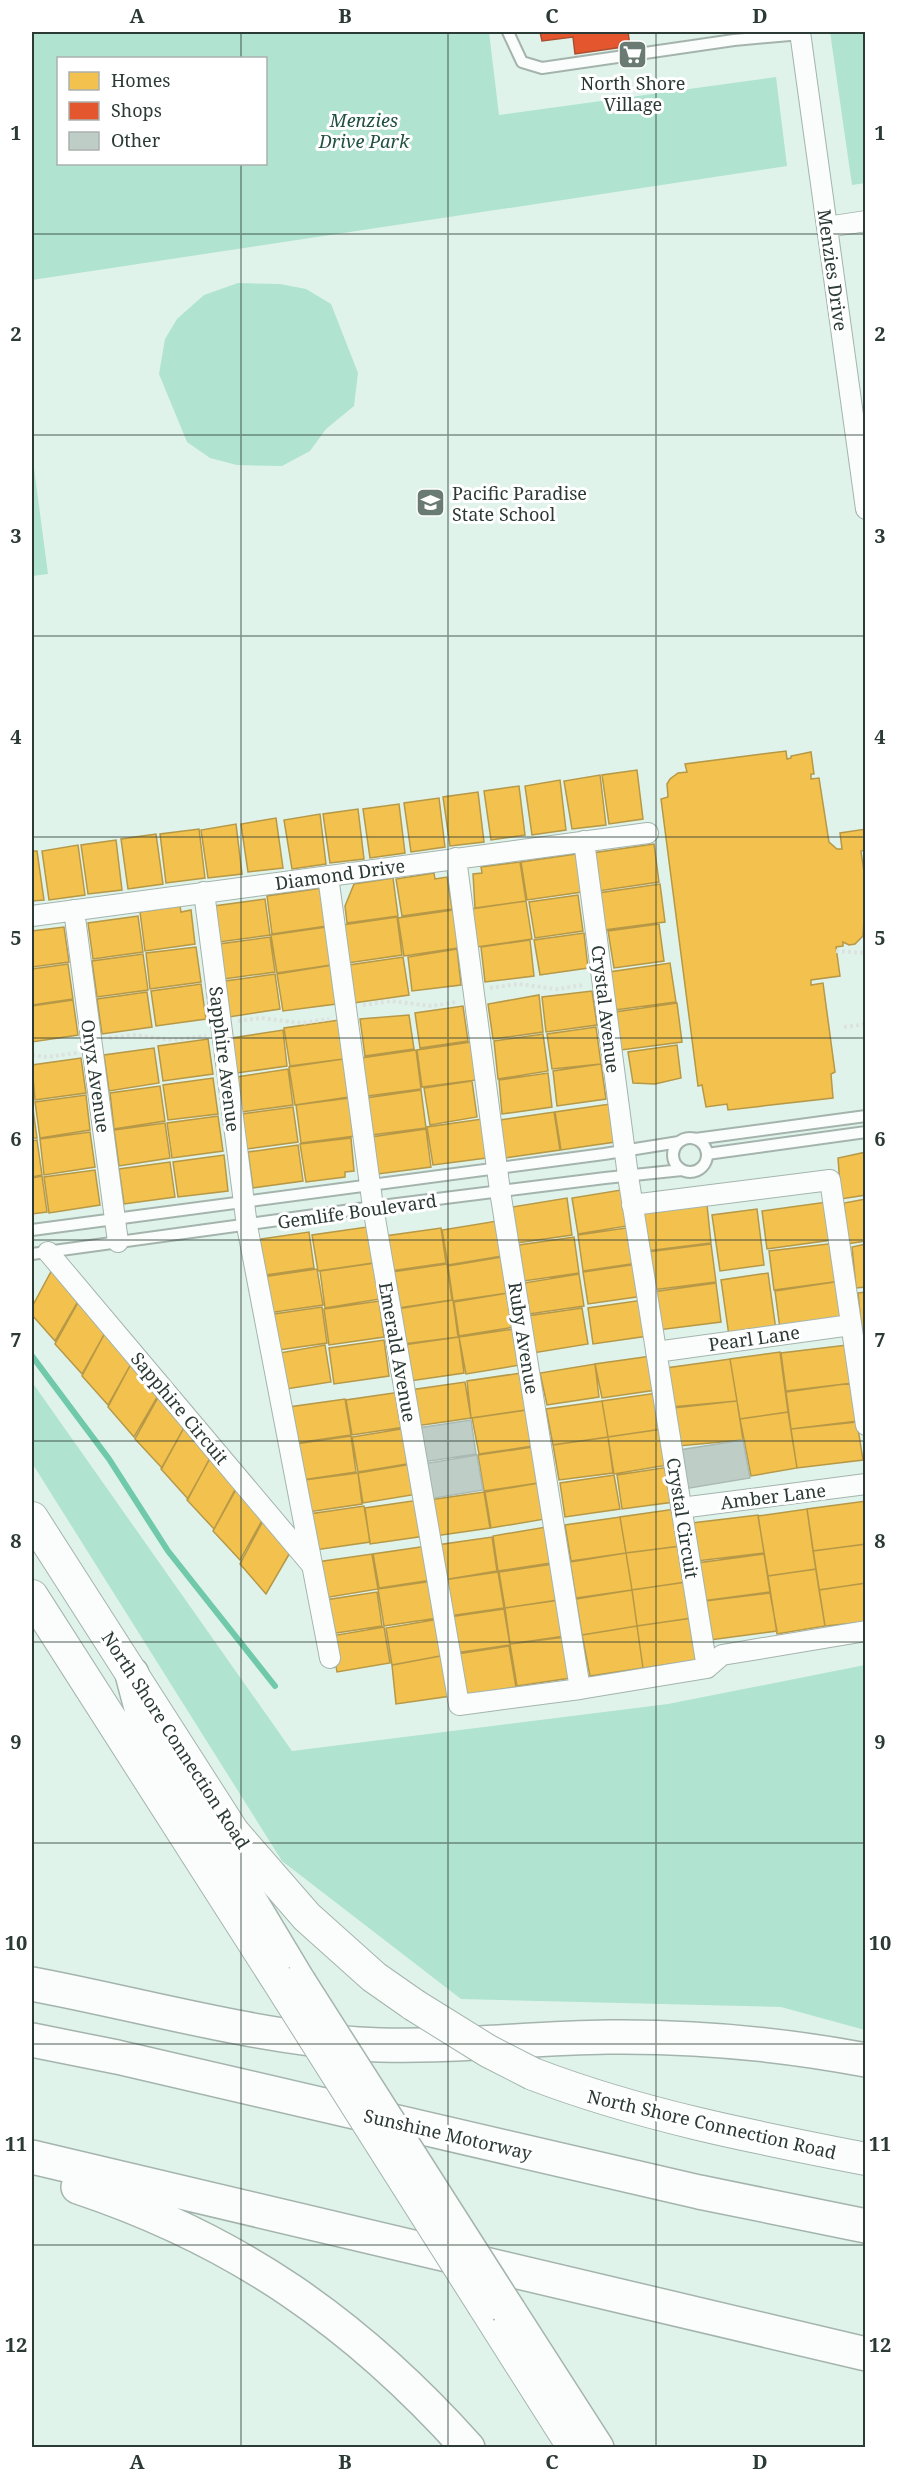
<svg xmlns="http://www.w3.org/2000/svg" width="897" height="2479" font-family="'Noto Serif',serif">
<rect width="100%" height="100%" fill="#dff3eb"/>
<path fill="#b0e3d0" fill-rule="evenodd" d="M32,32H489L499,115L776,77L787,166L32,280ZM266,58V164H58V58Z
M830,32H865V183L852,185Z
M238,283L280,284L306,289L331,304L358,373L354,406L326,429L310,451L282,466L237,465L210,458L187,442L159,374L165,339L177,319L204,295Z
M32,453L48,574L32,576Z
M32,1382L292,1751L668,1704L865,1665V2030L781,2007L461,1999L282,1861L32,1463Z"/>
<path fill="#f2c14e" stroke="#b69846" stroke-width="1.5" d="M786,751L787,759L791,758V756L811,752L814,774H811V779L819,778L829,842L837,849H842L840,833L866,829V850L861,851L866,886L863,936L855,944L849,945L843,942V946L836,947L840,976L811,980V985L823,983L835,1072L831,1074L833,1098L728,1110L727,1104L706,1107L702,1085L698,1086L661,799L668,797L667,784L670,779L678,773L687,772L685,764Z
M637,770L643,819L609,824L602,775Z
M600,775L606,825L572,829L564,781Z
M560,780L566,830L532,835L525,786Z
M519,786L525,835L491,840L484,791Z
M478,792L484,842L450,846L443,797Z
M439,798L445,847L411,852L404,803Z
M399,804L405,853L370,858L363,809Z
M358,809L364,859L330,863L323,814Z
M320,814L326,864L292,869L284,820Z
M276,818L283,868L248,872L241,824Z
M236,824L242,874L208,878L201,830Z
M199,829L205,878L166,883L160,834Z
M156,834L163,884L128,889L121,839Z
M116,840L122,890L88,894L81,845Z
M654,844L659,882L598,891L592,853Z
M78,845L85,895L49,900L42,851Z
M32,851H37L44,900L32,901Z
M583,853L589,891L527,900L521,862Z
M520,862L526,901L475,908L473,874L482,873L481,867Z
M434,873L435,879L447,877L452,909L402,916L396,879Z
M393,878L398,916L347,923L345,906L354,884Z
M660,884L665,922L604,930L598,893Z
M329,887L334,925L272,934L267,896Z
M578,895L583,931L535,938L529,902Z
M265,899L270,935L219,942L214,906Z
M526,901L532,939L470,948L464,910Z
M180,906L181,912L191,910L195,944L145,951L140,912Z
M460,909L465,947L404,956L398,918Z
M138,916L143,952L93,959L88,923Z
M397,917L402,955L341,964L335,926Z
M659,924L664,961L614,968L608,931Z
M333,926L338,964L277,973L271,935Z
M64,927L69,962L32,967V931Z
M584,933L588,968L540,975L534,940Z
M270,937L275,972L224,979L219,944Z
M530,940L534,976L485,982L481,947Z
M196,947L201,982L150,989L146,953Z
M457,949L461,985L412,991L408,957Z
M143,954L148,990L97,997L92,961Z
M403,957L409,995L347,1004L342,966Z
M670,963L676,1002L615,1010L609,972Z
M68,964L73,999L32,1005V969Z
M339,964L344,1003L283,1011L277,974Z
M275,974L280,1009L229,1017L225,981Z
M201,984L206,1019L156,1026L151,991Z
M592,991L597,1025L546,1032L542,997Z
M147,992L152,1027L102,1034L97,999Z
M539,995L543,1032L493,1039L488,1004Z
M73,1000L78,1035L32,1042V1006Z
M677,1003L682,1042L621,1050L615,1012Z
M463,1006L468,1041L420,1048L415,1013Z
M409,1015L414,1049L365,1056L360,1019Z
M346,1019L351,1058L290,1066L284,1028Z
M596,1027L601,1064L552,1069L547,1034Z
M283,1030L287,1066L237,1073L232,1038Z
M543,1034L548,1071L498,1079L494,1041Z
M208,1039L213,1074L163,1081L158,1046Z
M478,1041L484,1079L422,1087L417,1050Z
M677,1045L681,1078L655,1084L633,1083L628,1052Z
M154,1048L159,1083L109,1091L104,1055Z
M416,1050L421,1089L360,1097L354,1059Z
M81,1058L86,1093L35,1100L32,1065Z
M350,1058L356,1096L295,1105L289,1067Z
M601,1064L606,1099L557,1106L553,1071Z
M288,1069L293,1105L242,1112L237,1077Z
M548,1073L552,1107L502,1114L499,1080Z
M213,1078L218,1114L168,1120L163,1085Z
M472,1081L477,1117L430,1125L424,1088Z
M160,1086L165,1121L114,1129L110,1093Z
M421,1090L426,1128L364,1136L359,1099Z
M86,1095L90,1130L40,1138L35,1102Z
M357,1097L363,1135L301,1143L296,1105Z
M32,1102L37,1138H32Z
M617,1103L622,1141L561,1150L555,1112Z
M293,1107L298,1142L247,1149L242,1114Z
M554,1112L560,1150L498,1159L493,1121Z
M218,1116L223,1151L172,1158L167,1123Z
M489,1118L494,1157L433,1165L427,1127Z
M165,1123L170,1158L119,1166L114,1130Z
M426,1129L431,1167L370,1175L364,1138Z
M90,1132L95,1167L44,1175L40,1139Z
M351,1138L354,1171L345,1172V1177L306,1182L300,1144Z
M37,1140L42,1175L32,1177V1141Z
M298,1145L303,1181L253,1188L248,1152Z
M866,1152V1195L841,1199L838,1158Z
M224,1155L228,1191L178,1197L173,1162Z
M170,1162L175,1197L124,1204L119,1169Z
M95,1170L100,1205L49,1213L44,1177Z
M42,1176L47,1212L32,1214V1178Z
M627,1189L633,1225L578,1234L572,1198Z
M567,1198L572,1235L517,1243L512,1207Z
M866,1199V1241L847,1244L844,1203Z
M827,1202L832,1240L767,1249L762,1211Z
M707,1205L711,1243L646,1251L641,1213Z
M757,1209L764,1265L720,1271L712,1215Z
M497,1221L502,1256L448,1265L442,1230Z
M367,1227L373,1263L318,1271L312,1235Z
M633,1227L638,1263L583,1271L578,1235Z
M441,1228L446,1263L390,1271L385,1236Z
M309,1232L314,1268L259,1276L254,1240Z
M574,1237L579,1273L524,1281L519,1245Z
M836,1243L841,1281L774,1290L769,1251Z
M711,1244L716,1282L652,1290L647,1252Z
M866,1244V1287L856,1288L852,1247Z
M502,1257L508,1293L453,1301L448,1266Z
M375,1263L380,1299L325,1308L320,1271Z
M447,1264L452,1300L398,1308L392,1272Z
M638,1264L643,1296L588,1304L583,1272Z
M54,1266L80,1298L55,1341L32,1315V1307Z
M317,1269L323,1305L268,1313L262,1277Z
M768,1273L776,1330L729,1336L721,1280Z
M579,1274L584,1306L529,1314L524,1283Z
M841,1281L846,1320L780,1329L775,1291Z
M716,1283L721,1322L658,1330L652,1292Z
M866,1292V1334L862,1335L858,1293Z
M508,1293L514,1327L459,1336L454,1302Z
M80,1299L106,1331L82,1374L55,1344Z
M453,1300L458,1337L403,1344L397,1309Z
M643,1300L648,1336L593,1344L588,1308Z
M379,1301L384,1337L329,1345L324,1309Z
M322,1307L327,1343L272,1351L267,1315Z
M582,1308L588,1344L533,1353L527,1316Z
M514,1329L520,1365L466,1374L459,1337Z
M106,1331L132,1362L108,1405L82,1376Z
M459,1337L464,1373L410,1381L403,1345Z
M384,1340L389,1376L334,1384L329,1348Z
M325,1345L331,1382L280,1390L274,1354Z
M847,1345L853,1383L786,1391L781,1353Z
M780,1352L788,1412L740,1419L730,1359Z
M651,1356L656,1390L602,1398L595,1364Z
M730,1359L737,1401L671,1407L666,1368Z
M132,1362L159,1394L134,1437L108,1407Z
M595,1364L599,1397L547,1405L540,1373Z
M521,1373L526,1410L471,1418L467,1381Z
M465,1382L471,1418L416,1426L410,1390Z
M852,1383L858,1421L791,1429L786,1392Z
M400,1392L405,1427L352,1435L346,1400Z
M657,1393L662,1429L608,1437L602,1401Z
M160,1394L186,1424L162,1468L135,1439Z
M345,1399L351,1435L296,1443L289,1407Z
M602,1401L608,1437L553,1445L546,1409Z
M737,1401L743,1440L678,1446L673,1408Z
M527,1410L533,1446L479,1454L472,1418Z
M788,1412L797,1468L751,1476L740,1419Z
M857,1422L863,1460L797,1468L791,1429Z
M186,1424L211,1456L188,1499L161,1469Z
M407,1428L413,1463L358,1472L352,1437Z
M662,1429L668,1465L614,1474L608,1437Z
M351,1436L356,1472L302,1480L295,1444Z
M608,1437L613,1473L559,1480L553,1445Z
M533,1447L538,1483L484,1491L478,1455Z
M212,1455L237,1486L214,1529L187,1500Z
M412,1464L418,1494L363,1503L358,1473Z
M669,1467L674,1502L622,1509L617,1475Z
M358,1473L362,1504L308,1512L304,1480Z
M614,1475L620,1509L565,1517L560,1483Z
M539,1483L545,1519L491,1528L485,1492Z
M238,1486L264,1517L240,1560L213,1531Z
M484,1492L490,1528L435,1536L429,1500Z
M419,1500L425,1536L370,1544L365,1508Z
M866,1501V1544L813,1551L807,1509Z
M364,1506L370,1542L315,1550L309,1514Z
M675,1509L681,1546L626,1553L620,1517Z
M807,1509L816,1569L768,1576L758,1516Z
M758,1515L764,1553L697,1561L692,1523Z
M620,1517L626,1553L571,1561L565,1525Z
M264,1519L291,1551L266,1594L240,1564Z
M546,1527L551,1563L498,1571L493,1536Z
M492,1537L497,1571L443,1580L437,1545Z
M866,1544V1583L819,1590L813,1551Z
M427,1546L432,1580L379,1588L373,1554Z
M681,1546L686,1582L632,1590L626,1553Z
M626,1553L632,1590L576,1598L570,1562Z
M372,1554L378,1589L324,1598L317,1562Z
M764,1554L770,1592L702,1601L697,1563Z
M553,1564L558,1600L505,1608L499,1572Z
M816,1569L825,1626L777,1634L768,1576Z
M498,1572L504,1608L449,1616L443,1580Z
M433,1581L438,1618L384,1626L378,1589Z
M686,1582L692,1618L637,1626L632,1590Z
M866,1583V1622L825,1626L819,1590Z
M632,1590L637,1626L582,1635L576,1599Z
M377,1592L382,1626L330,1634L325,1600Z
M770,1593L777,1631L710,1640L705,1601Z
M560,1600L565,1636L510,1644L505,1608Z
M504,1609L510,1645L455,1653L449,1617Z
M692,1618L699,1660L643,1668L637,1626Z
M439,1619L446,1655L392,1665L386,1628Z
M637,1626L643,1668L590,1676L582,1635Z
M384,1627L390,1663L337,1672L331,1636Z
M565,1637L571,1678L517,1686L510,1644Z
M509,1646L516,1687L464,1695L457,1654Z
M446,1655L451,1696L396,1704L392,1665Z"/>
<path fill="#e4572e" stroke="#ac4e30" stroke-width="1.5" d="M540,32H628L630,46L575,54L573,37L542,41Z"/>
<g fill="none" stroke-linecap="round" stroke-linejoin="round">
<path stroke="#70c9ab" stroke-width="6" d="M32,1356L109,1459L168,1551L275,1686"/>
</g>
<path fill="#becec7" stroke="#aabab3" stroke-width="1.5" d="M471,1420L476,1454L423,1462L418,1428Z
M743,1440L750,1478L684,1489L679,1450Z
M477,1455L483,1490L429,1499L423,1464Z"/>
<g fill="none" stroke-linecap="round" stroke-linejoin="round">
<defs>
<path id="service" d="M508,32L522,62L542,68L734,40L801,34
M673 1155a17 17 0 1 1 34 0a17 17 0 1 1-34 0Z
M695,1139L866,1116
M707,1154L866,1132
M32,1230L604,1154L679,1142
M32,1254L373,1207L605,1178L682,1170"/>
<path id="minor" d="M800,32L866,509
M827,227L866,221
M584,841L628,1176L707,1668L722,1655L866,1631
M456,858L500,1191L580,1689L707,1668
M328,876L373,1207L459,1705L580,1689
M204,892L247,1226L330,1658
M74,910L118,1242
M32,916L648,833
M632,1205L830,1180L866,1425
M48,1252L310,1563
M656,1352L851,1325
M681,1508L866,1484"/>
<path id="primary" d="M32,1518L233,1832L307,1917L374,1977L414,2005
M32,1596L275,1976
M533,2074C640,2115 753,2137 866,2159
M484,2306L574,2448"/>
<path id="motorway" d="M132,1674L146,1727L299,1982
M32,1984C138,2004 250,2036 358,2044C441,2049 525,2038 608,2037C693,2036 781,2044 866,2060
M32,2040L117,2057L699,2192L866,2226
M32,2157L866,2354
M78,2187C237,2240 356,2323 468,2448
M509,2311L597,2448"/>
</defs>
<use href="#service" stroke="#a4b4ad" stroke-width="14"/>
<use href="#minor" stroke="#a4b4ad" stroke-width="22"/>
<use href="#primary" stroke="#a4b4ad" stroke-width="34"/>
<use href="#motorway" stroke="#a4b4ad" stroke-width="36"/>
<path stroke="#dce2df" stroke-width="4" stroke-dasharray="3 3" stroke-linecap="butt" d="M836,951L866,953
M490,988L518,984L557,989L584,985
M363,1005L391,1001L432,1006L456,1002
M238,1021L261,1018L301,1023L329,1019
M844,1027L866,1024
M109,1038L134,1035L172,1040L206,1036
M32,1055L47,1057L77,1053"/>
<use href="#service" stroke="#fafdfc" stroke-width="10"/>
<use href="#minor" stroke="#fafdfc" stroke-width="20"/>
<use href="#primary" stroke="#fafdfc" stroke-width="32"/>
<use href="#motorway" stroke="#fafdfc" stroke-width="33"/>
<defs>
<path id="primary-bridge" d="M275,1976L484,2306
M414,2005L488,2051L533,2074"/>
<path id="motorway-bridge" d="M299,1982L509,2311"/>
</defs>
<use href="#primary-bridge" stroke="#a4b4ad" stroke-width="34" stroke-linecap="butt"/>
<use href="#motorway-bridge" stroke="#a4b4ad" stroke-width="36" stroke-linecap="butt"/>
<use href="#primary-bridge" stroke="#fafdfc" stroke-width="32"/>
<use href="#motorway-bridge" stroke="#fafdfc" stroke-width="33"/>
</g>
<path fill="none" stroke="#2b3a34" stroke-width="1.5" stroke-opacity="0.55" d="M241,32V58M448,32V2448M656,32V2448M241,164V2448M32,234H866M32,435H866M32,636H866M32,837H866M32,1038H866M32,1240H866M32,1441H866M32,1642H866M32,1843H866M32,2044H866M32,2245H866"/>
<defs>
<symbol id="supermarket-square" viewBox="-11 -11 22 22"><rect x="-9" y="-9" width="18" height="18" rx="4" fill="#6a7b74" stroke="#fff"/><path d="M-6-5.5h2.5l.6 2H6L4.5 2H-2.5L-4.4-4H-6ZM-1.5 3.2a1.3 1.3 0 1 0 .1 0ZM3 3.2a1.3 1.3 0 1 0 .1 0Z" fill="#fff"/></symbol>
<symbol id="school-square" viewBox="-11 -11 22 22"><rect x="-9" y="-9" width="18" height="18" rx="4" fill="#6a7b74" stroke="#fff"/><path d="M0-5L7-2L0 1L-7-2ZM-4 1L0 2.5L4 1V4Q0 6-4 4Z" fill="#fff"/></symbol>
</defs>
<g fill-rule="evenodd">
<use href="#supermarket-square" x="616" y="38" width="33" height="33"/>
<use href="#school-square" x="414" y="486" width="33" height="33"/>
</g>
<g text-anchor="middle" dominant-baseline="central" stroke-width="6" stroke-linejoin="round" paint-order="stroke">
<g font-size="18" fill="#2b3a34" stroke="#fff">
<text x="633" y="83">North Shore<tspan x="633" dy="21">Village</tspan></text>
<text x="452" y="493" text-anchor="start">Pacific Paradise<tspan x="452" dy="21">State School</tspan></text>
</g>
<g font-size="18" font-style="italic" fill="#20503f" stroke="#fff">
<text x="364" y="120">Menzies<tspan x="364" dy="21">Drive Park</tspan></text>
</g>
<g font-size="18" fill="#2b3a34" stroke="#fff">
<text transform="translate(833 270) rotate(82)">Menzies Drive</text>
<text transform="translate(340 874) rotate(-8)">Diamond Drive</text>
<text transform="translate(606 1009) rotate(83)">Crystal Avenue</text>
<text transform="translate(225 1059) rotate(83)">Sapphire Avenue</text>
<text transform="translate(96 1076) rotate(82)">Onyx Avenue</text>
<text transform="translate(357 1211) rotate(-8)">Gemlife Boulevard</text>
<text transform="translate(524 1338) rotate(81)">Ruby Avenue</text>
<text transform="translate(754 1338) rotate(-8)">Pearl Lane</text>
<text transform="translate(398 1352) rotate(80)">Emerald Avenue</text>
<text transform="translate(180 1408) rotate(50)">Sapphire Circuit</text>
<text transform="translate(773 1496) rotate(-7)">Amber Lane</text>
<text transform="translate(683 1518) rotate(81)">Crystal Circuit</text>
<text transform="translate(176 1740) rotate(57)">North Shore Connection Road</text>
<text transform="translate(712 2124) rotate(13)">North Shore Connection Road</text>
<text transform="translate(448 2134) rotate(13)">Sunshine Motorway</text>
</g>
</g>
<rect width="897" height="2479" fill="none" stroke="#ffffff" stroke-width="66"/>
<rect x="57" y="57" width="210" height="108" fill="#ffffff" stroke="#aab0ae" stroke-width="1.5"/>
<rect x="69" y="72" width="30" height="18" fill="#f2c14e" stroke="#aab0ae" stroke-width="1.5"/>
<text x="111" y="87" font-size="18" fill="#2b3a34">Homes</text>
<rect x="69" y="102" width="30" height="18" fill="#e4572e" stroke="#aab0ae" stroke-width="1.5"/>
<text x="111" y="117" font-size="18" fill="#2b3a34">Shops</text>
<rect x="69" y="132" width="30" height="18" fill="#becec7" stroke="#aab0ae" stroke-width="1.5"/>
<text x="111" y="147" font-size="18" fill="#2b3a34">Other</text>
<rect x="33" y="33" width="831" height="2413" fill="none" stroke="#2b3a34" stroke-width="2"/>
<g font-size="20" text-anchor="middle" font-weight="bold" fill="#2b3a34">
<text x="137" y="23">A</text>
<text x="345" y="23">B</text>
<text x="552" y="23">C</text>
<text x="760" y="23">D</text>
<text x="16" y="140">1</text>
<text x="880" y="140">1</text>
<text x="16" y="341">2</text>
<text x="880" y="341">2</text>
<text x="16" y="543">3</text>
<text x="880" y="543">3</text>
<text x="16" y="744">4</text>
<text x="880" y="744">4</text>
<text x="16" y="945">5</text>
<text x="880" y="945">5</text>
<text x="16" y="1146">6</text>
<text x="880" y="1146">6</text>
<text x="16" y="1347">7</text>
<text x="880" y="1347">7</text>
<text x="16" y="1548">8</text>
<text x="880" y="1548">8</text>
<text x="16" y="1749">9</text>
<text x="880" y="1749">9</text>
<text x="16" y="1950">10</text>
<text x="880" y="1950">10</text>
<text x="16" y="2151">11</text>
<text x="880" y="2151">11</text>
<text x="16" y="2352">12</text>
<text x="880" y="2352">12</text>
<text x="137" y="2469">A</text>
<text x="345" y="2469">B</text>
<text x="552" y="2469">C</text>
<text x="760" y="2469">D</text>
</g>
</svg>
